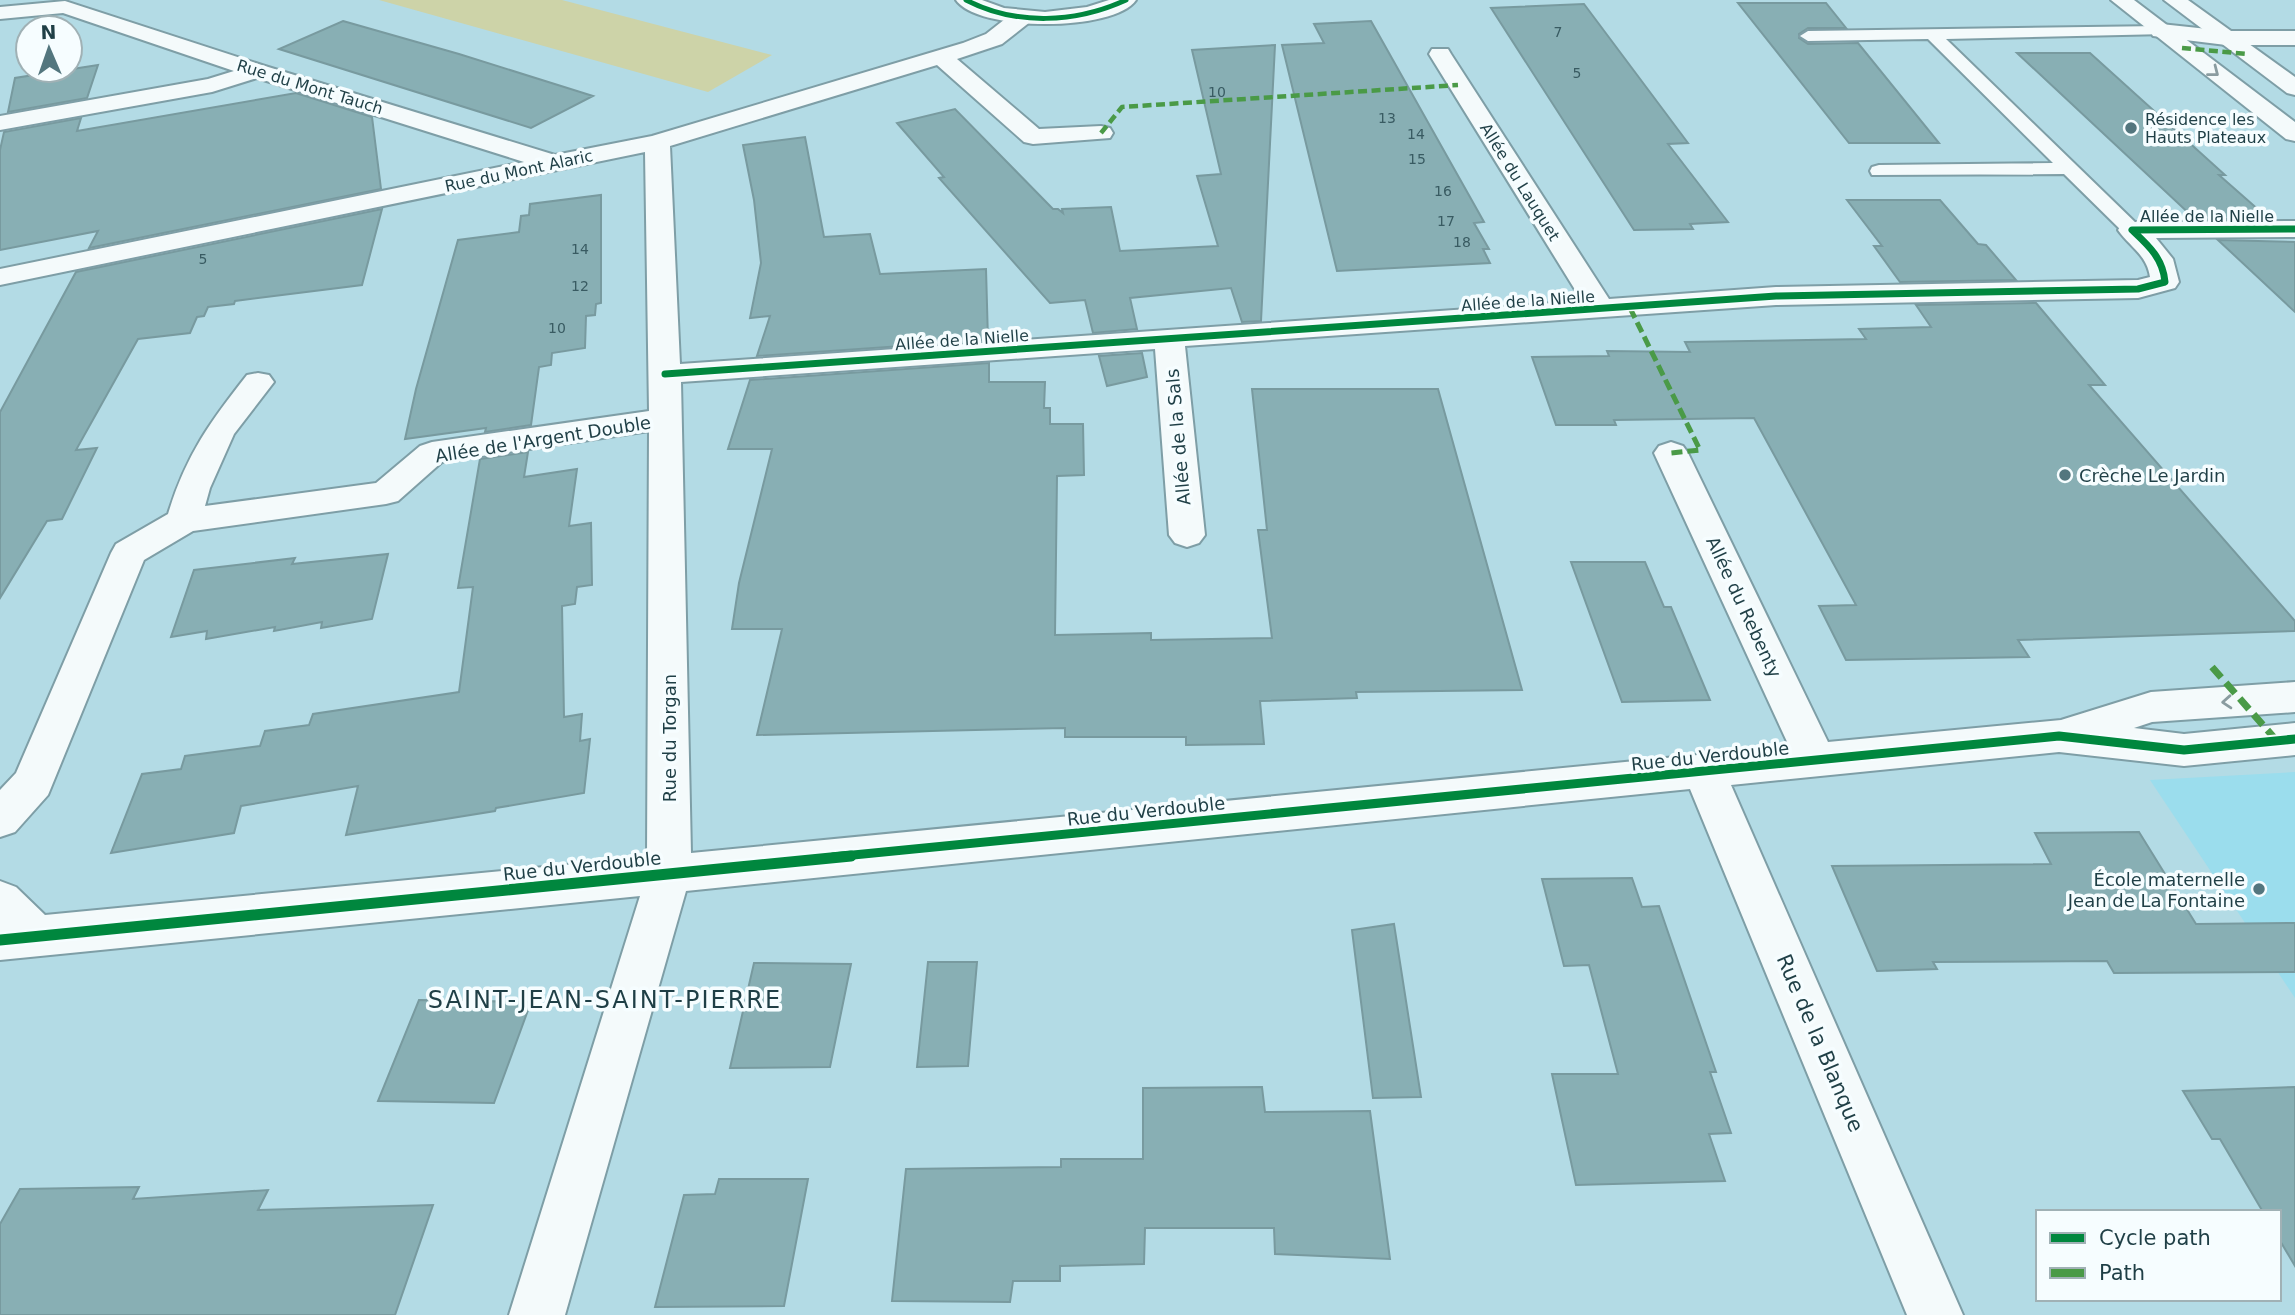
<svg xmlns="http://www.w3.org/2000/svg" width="2295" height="1315" font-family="'DejaVu Sans',sans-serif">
<rect width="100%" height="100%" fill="#b3dbe5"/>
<path fill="#9bdded" d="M2295,772V998L2150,780Z"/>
<path fill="#cdd3a8" d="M379,0H562L772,55L708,92Z"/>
<path fill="#88afb4" stroke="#789a9f" stroke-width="2" d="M1738,3H1826L1846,28H1808L1799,34V38L1808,44L1858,43L1939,143H1849Z
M1584,4L1688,143L1668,144L1728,222L1690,224L1693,229L1634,230L1491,8Z
M343,21L459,54L593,96L531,128L279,49Z
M1371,21L1484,222L1474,223L1489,249H1483L1490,263L1337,271L1282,45L1324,43L1314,24Z
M1275,45L1261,321L1242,322L1231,288L1130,298L1137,329L1093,333L1085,300L1050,303L939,178L944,177L897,123L955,109L1053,209H1058L1063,213L1062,209L1111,207L1120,251L1218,246L1197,176L1221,174L1192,50Z
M2017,53H2090L2225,175H2219L2269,219H2195Z
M98,65L87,98L8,112L15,78Z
M296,93L372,117L381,189L89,248L98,231L0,250V150L4,132L81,118L77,131Z
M805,137L824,237L870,234L880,274L986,269L988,340L757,356L770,316L750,318L761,263L754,200L743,145Z
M601,195V303L596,304L595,315L586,316L585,348L552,353L551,365L539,367L531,425L485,432L486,428L405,439L416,389L458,240L519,232L521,216L529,215L530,204Z
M1847,200H1940L1978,244L1986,245L2016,280L1900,282L1874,246H1882Z
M382,209L362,285L235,301L234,304L208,307L204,316L197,317L190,333L138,339L76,450L97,448L62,519L47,521L0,598V412L76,272Z
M2218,240L2295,242V312Z
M2036,303L2105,385H2089L2295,621V631L2018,640L2029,657L1846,660L1819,606L1856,605L1754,418L1614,420L1616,425H1556L1532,357L1609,356L1607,351L1690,352L1685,342L1866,339L1859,329L1931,327L1916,305Z
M1142,353L1147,377L1107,386L1099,356Z
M989,363V382H1045L1044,408H1050V424H1083L1084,475L1057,476L1055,635L1151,633V640L1272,638L1258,530H1267L1252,389H1438L1522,690L1356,692L1357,698L1260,701L1264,744L1186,745V737H1065V728L757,735L782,629H732L739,583L772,449H728L750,380Z
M528,452L524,477L577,469L569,526L591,523L592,585L577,587L575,604L562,606L564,717L582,714L580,741L590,739L584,793L496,808L495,811L346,835L358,786L241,806L234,833L111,853L142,774L181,769L185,756L260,746L265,731L309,725L313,714L459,692L473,587L458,588L480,459Z
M388,554L372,619L321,628L322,622L274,631L275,627L206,639L207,631L171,637L194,570L295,558L292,564Z
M1571,562H1645L1664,607H1671L1710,700L1622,702Z
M2139,832L2196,924L2295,923V972L2114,973L2107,961L1933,962L1937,969L1877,971L1832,866L2051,864L2035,833Z
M1632,878L1642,907L1659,906L1716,1072H1710L1731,1133L1709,1134L1725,1181L1576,1185L1552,1074H1618L1589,965L1564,966L1542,879Z
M1394,924L1421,1097L1373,1098L1352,930Z
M928,962H977L968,1066L917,1067Z
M754,963L851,964L830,1067L730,1068Z
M419,1000L531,1002L494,1103L378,1101Z
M1262,1087L1265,1112L1370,1111L1390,1259L1275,1254L1274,1228H1145L1144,1264L1060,1266V1281H1013L1010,1302L892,1301L906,1169L1061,1167V1159H1143V1088Z
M2295,1087V1266L2279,1239V1212H2263L2220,1139H2212L2183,1091Z
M719,1179H808L784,1306L655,1307L684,1195L715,1194Z
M139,1187L133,1199L268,1190L258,1210L433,1205L395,1315H0V1224L20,1189Z"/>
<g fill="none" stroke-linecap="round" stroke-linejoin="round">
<defs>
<path id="service" d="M2161,26L2169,31L2167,34L1946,39L2139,226L2142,230L2132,236L2125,234L2064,174L1872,175L1870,171L1872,167L1879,165L2053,163L1928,39L1808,41L1800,36L1808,31Z"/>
<path id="minor" d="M65,1L265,66L555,155L652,136L963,43L986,34L1014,12H1030L1033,17L1030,22L1002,44L957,59L1039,129L1101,126L1110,128L1113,133L1110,138L1033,144L1024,142L937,65L670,146L680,364L1582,301L1429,54L1432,49H1448L1451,54L1609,299L1776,287L2138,280L2150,277C2147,255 2130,247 2118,230L2122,224L2132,222L2295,221V237L2156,238L2173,259L2179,282L2175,288L2138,298L1776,305L1185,346L1205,535L1199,543L1187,547L1175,543L1169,535L1155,349L681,382L691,853L1789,746L1654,453L1659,446L1671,442L1683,446L1688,453L1828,742L2061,720L2151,692L2295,682V712L2152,722L2134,728L2184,734L2295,723V755L2184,766L2059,752L1731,785L1963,1315H1907L1690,789L686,891L565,1315H509L640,896L0,960V881L16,887L45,915L647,857L649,431L442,462L398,501L386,504L193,531L144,560L48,795L15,832L0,837V790L16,773L111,553L116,544L168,514C186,455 210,422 247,375L258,373L269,375L274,382L234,434L210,488L205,506L376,483L420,446L432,442L649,411L645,152L0,285V269L524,162L257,78L212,92L0,130V116L208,79L234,71L63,13L0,19V7Z
M2161,24L2226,31H2295V45H2226L2153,36L2150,31L2153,26Z"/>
<path id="tertiary" d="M956,0H982L1004,8L1045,12L1087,7L1109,0H1136C1114,32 978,32 956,0Z
M2111,0H2134L2295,122V141L2286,139Z
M2164,0H2188L2295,77V95L2287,93Z"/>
</defs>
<use href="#service" stroke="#7e9ea6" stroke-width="4"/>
<use href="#minor" stroke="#7e9ea6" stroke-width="4"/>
<use href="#tertiary" stroke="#7e9ea6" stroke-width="4"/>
<use href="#service" fill="#f4fafb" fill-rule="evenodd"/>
<use href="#minor" fill="#f4fafb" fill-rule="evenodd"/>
<use href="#tertiary" fill="#f4fafb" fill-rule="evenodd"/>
<path stroke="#4a9a47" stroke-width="4.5" stroke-dasharray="9 4.5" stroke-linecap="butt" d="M2182,48L2248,54
M1101,133L1122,107L1458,85"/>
<path stroke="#4a9a47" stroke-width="5" stroke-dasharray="11 5" stroke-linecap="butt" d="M1630,308L1700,450L1671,453"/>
<path stroke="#4a9a47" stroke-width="7" stroke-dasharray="14 7" stroke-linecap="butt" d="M2212,667L2277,741"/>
<defs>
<path id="cycleway-far3" d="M966,0C1016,26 1076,23 1126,0"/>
<path id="cycleway-far2" d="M665,374L1776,296L2138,289L2165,282C2163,258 2148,245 2132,230L2295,229"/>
<path id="cycleway-far1" d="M833,857L2059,736L2184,750L2295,739"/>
<path id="cycleway" d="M0,940L851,856"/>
</defs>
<use href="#cycleway-far3" stroke="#f6fdff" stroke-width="8"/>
<use href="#cycleway-far2" stroke="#f6fdff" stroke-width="10"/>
<use href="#cycleway-far1" stroke="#f6fdff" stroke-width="13"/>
<use href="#cycleway" stroke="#f6fdff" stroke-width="16"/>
<use href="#cycleway-far3" stroke="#00873e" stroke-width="5"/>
<use href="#cycleway-far2" stroke="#00873e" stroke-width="7"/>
<use href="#cycleway-far1" stroke="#00873e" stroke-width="9"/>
<use href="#cycleway" stroke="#00873e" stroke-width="11"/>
</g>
<defs><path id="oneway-chevron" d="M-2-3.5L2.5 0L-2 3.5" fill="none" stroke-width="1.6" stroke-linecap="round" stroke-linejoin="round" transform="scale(1.75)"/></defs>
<g stroke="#8a9ca0">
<use href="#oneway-chevron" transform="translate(2214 72) rotate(38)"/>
<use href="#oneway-chevron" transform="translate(2227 702) rotate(176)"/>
</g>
<g fill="#53767e" stroke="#f6fdff" stroke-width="2.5">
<circle cx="2131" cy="128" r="7"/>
<circle cx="2065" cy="475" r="7"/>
<circle cx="2259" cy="889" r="7"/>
</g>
<g text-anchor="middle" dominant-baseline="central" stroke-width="7" stroke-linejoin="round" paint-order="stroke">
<g font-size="14" fill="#395b62">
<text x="1558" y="32">7</text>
<text x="1577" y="73">5</text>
<text x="1217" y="92">10</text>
<text x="1387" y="118">13</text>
<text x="1416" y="134">14</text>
<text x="1417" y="159">15</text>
<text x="1443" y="191">16</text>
<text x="1446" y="221">17</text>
<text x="1462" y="242">18</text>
<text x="580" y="249">14</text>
<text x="203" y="259">5</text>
<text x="580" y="286">12</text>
<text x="557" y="328">10</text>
</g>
<g font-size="16" fill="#1f3f46" stroke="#f6fdff">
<text transform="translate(310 87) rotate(17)">Rue du Mont Tauch</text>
<text transform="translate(519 171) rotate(-12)">Rue du Mont Alaric</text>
<text transform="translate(1520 182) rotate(58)">Allée du Lauquet</text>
<text x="2207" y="216">Allée de la Nielle</text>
<text transform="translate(1528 301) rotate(-4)">Allée de la Nielle</text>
<text transform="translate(962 340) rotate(-4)">Allée de la Nielle</text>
</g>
<g font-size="16" fill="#1f3f46" stroke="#f6fdff" text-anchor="start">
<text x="2145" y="119">Résidence les<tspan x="2145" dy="18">Hauts Plateaux</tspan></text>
</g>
<g font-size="18" fill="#1f3f46" stroke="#f6fdff">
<text transform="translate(1178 437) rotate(-95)">Allée de la Sals</text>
<text transform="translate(543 439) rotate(-9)">Allée de l'Argent Double</text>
<text transform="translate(1744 607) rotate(65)">Allée du Rebenty</text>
<text transform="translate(669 738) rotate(-90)">Rue du Torgan</text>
<text transform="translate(1710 756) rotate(-6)">Rue du Verdouble</text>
<text transform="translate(1146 811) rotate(-6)">Rue du Verdouble</text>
<text transform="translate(582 866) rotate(-6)">Rue du Verdouble</text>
</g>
<g font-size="18" fill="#1f3f46" stroke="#f6fdff" text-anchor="start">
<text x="2079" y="475">Crèche Le Jardin</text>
<text x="2245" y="879" text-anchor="end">École maternelle<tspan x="2245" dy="21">Jean de La Fontaine</tspan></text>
</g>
<g font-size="21" fill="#1f3f46" stroke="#f6fdff">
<text transform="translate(1820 1043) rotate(67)">Rue de la Blanque</text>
</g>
<g font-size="24" letter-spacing="2" fill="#1f3f46" stroke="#f6fdff">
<text x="605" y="1000">SAINT-JEAN-SAINT-PIERRE</text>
</g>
</g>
<rect x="2036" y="1210" width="245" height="91" fill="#f6fdff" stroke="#a0b1b5" stroke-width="2"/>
<rect x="2050" y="1233" width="35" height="10" fill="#00873e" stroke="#a0b1b5" stroke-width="2"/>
<text x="2099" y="1245" font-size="21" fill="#1f3f46">Cycle path</text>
<rect x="2050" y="1268" width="35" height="10" fill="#4a9a47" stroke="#a0b1b5" stroke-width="2"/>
<text x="2099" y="1280" font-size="21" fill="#1f3f46">Path</text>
<g transform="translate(49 49) rotate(358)"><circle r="33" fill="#f6fdff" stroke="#a0b1b5" stroke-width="2"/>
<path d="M0-5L12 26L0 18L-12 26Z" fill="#53767e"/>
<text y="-10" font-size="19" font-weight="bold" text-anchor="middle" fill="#1f3f46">N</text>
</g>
</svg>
